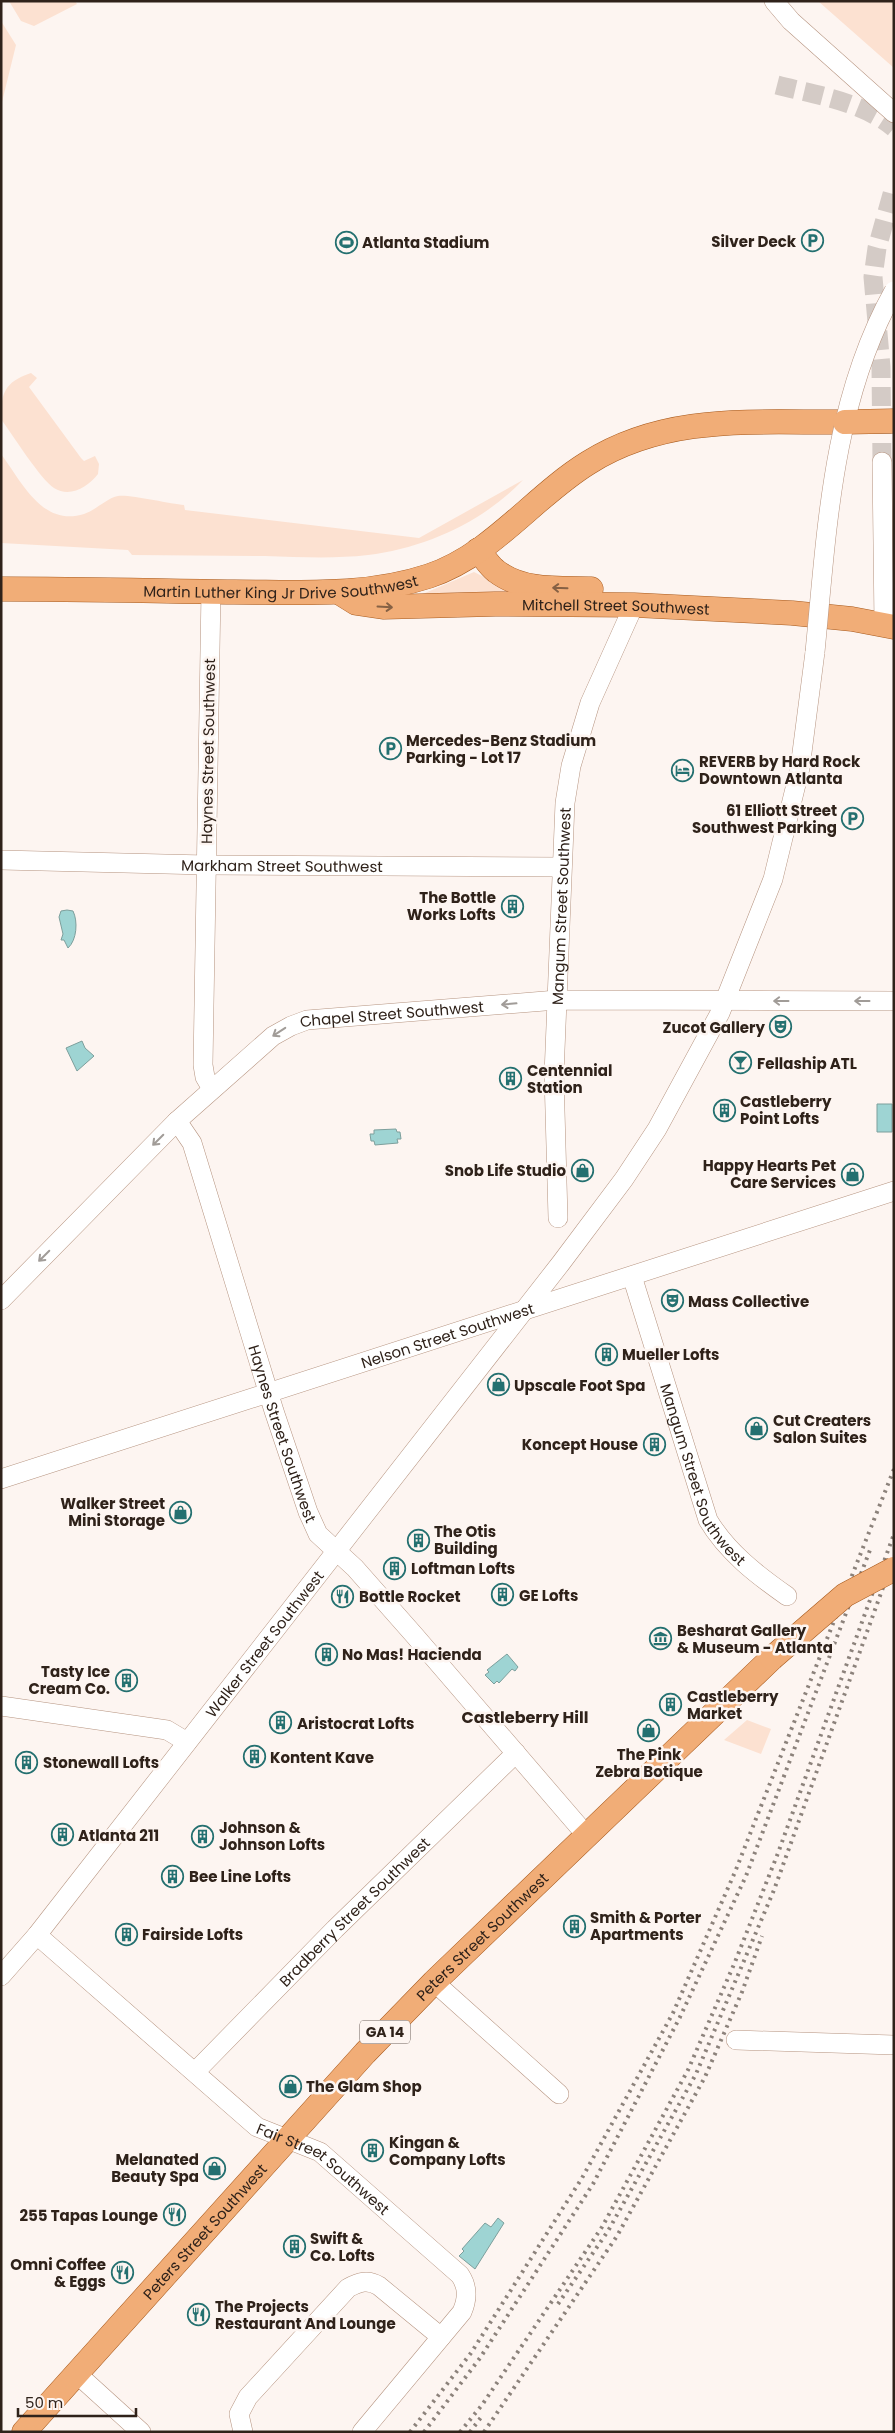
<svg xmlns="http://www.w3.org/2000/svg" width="895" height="2433" font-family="Poppins,sans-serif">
<rect width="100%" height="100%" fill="#fdf5f1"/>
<path fill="#fce1d1" d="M9,1H75L77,4L34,26L21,21Z
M818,1H894V68Z
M1,21L16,45L1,106Z
M31,373L37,378L29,387L81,458L84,461L95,456L99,464L98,474C88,487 70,498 54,488C41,480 12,434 1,419C1,394 4,382 31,373Z
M1,454C22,482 42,527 84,514C96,510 107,498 118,496C128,494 171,504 184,505L185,510L419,538L523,480C483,522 425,548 368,555C334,559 299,557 265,556C221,556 176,555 132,555L128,550L1,543Z
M474,572L508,589L507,593L418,596Z
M747,1720L771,1729L761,1754L724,1740Z"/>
<path fill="#9ed4d3" stroke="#7d9f9c" d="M67,910L73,911C78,921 77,940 68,948L64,940H61L63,934L59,917L61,911Z
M82,1041L85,1048L94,1056L77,1071L66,1048Z
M877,1104H892V1132H877Z
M396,1129L397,1132H400L401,1139H397L398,1143L375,1145L374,1141H371L370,1134H374V1130Z
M507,1654L518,1667L515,1671L512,1669L499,1683L497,1681L494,1684L485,1675L489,1672L487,1670Z
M498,2218L504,2223L475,2269L459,2256L464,2251L462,2249L485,2223L491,2227Z"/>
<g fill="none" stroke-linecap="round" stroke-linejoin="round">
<path stroke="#d4cbc6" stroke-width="19" stroke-dasharray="19 9" stroke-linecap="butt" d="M777,85C816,95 863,102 894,128
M882,462L881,367L873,277L877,248L894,187"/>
<defs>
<g id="minor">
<path d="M774,1L791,21L894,113"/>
<path d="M882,462L884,625"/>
<path d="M211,591L203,1065L205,1077L212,1089"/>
<path id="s1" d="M1,860L206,865L562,867"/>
<path id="s2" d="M177,1121L192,1143L274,1411L308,1512L318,1534L355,1568L415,1636L587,1836"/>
<path id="s3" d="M558,1218L554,1075L565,803L571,766L590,703L634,605"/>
<path id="s4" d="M632,1276L708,1520C727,1552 757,1575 787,1596"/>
<path id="s5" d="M1,1300L177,1121L273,1036L291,1026L307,1020L557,1000L894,1001"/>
<path id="s6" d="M1,1479L894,1191"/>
<path d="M1,1706L167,1730L187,1742"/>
<path id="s7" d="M37,1935L257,2127L320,2152L460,2275C468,2287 468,2298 462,2312L362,2432"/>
<path id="s8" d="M1,1976L37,1935L561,1263L624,1179L657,1129L720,1013L773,879L800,768L815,652"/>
<path d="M434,1982L559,2094"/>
<path d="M736,2040L894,2045"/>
<path id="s9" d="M195,2072L335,1929L516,1753"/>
<path d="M76,2373L141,2432"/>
<path d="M243,2432L239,2414L248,2397L348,2288C359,2282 368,2279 379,2286L441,2337"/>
</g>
<g id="major">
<path d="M478,550C484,557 489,566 496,571C523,592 560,588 591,589"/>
<path id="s10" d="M1,589C79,589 156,591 234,592C299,592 366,597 429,576C492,555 533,497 588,463C667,413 756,423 845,422"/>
<path id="s11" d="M340,593L356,603L383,607L495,604L634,605L792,613L852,619L894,627"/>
<path id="s12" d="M24,2432L365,2053L434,1982L772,1658"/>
</g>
</defs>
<use href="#minor" stroke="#b69480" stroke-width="20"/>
<use href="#major" stroke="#a7591c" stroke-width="25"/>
<use href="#minor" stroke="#fff" stroke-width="19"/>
<use href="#major" stroke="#f1ad77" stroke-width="24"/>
<path stroke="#8c827b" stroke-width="4" stroke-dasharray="2.5 5" stroke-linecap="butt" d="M558,2304L608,2231L696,2074L774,1890L894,1557
M410,2432L471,2353L582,2178L673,2013L735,1872L894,1469
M424,2432L480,2358L593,2184L680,2017L746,1876L870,1550
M460,2432L482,2405L602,2227L688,2070L735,1962L778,1853L894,1534
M470,2432L482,2416
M484,2432L617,2236L705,2077L742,1992L762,1936"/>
<defs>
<path id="minor-bridge" d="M815,652C827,529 832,402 894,291"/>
<path id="major-bridge" d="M845,422L894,421
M772,1658L845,1595L894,1569"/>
</defs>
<use href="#minor-bridge" stroke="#b69480" stroke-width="20" stroke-linecap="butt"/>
<use href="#major-bridge" stroke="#a7591c" stroke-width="25" stroke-linecap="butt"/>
<use href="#minor-bridge" stroke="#fff" stroke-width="19"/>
<use href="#major-bridge" stroke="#f1ad77" stroke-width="24"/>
</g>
<defs><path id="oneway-shaft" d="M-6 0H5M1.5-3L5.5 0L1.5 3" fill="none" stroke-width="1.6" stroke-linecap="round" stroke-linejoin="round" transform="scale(1.25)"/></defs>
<g stroke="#866144">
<use href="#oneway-shaft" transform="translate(560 588) rotate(-178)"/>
<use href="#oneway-shaft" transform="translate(385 607) rotate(3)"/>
</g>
<g stroke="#a19c98">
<use href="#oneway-shaft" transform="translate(781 1001) rotate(180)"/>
<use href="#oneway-shaft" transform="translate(862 1001) rotate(180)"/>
<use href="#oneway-shaft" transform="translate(509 1004) rotate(175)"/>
<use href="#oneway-shaft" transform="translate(279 1032) rotate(147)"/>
<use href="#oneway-shaft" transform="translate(158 1140) rotate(135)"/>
<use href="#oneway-shaft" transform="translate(44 1256) rotate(135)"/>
</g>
<defs>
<symbol id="parking-ring" viewBox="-11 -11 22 22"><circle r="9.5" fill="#fdf5f1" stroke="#247070" stroke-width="1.5"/><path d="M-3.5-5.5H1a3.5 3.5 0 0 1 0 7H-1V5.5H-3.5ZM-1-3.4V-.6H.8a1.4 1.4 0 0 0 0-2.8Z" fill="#247070"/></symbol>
<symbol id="stadium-ring" viewBox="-11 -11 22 22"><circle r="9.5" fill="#fdf5f1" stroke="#247070" stroke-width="1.5"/><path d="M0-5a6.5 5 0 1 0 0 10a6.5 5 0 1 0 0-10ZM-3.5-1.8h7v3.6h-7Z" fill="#247070"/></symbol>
<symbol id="hotel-ring" viewBox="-11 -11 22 22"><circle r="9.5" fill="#fdf5f1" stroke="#247070" stroke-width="1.5"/><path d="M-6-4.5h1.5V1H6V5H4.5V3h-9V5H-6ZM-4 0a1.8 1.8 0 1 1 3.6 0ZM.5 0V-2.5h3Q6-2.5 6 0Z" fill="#247070"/></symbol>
<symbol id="building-ring" viewBox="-11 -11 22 22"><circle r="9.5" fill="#fdf5f1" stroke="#247070" stroke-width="1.5"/><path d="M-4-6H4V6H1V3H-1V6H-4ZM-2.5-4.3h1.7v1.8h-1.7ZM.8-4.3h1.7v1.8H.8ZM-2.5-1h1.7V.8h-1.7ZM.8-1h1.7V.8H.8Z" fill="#247070"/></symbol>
<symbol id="theatre-ring" viewBox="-11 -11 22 22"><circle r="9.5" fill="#fdf5f1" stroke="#247070" stroke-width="1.5"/><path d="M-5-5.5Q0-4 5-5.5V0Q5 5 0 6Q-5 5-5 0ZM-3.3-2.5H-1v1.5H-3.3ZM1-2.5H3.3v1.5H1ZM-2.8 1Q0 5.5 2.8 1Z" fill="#247070"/></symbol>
<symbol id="bar-ring" viewBox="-11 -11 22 22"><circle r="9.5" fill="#fdf5f1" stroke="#247070" stroke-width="1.5"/><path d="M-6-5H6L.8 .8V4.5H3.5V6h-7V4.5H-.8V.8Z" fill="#247070"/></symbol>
<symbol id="shop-ring" viewBox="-11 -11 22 22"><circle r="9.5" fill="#fdf5f1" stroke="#247070" stroke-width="1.5"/><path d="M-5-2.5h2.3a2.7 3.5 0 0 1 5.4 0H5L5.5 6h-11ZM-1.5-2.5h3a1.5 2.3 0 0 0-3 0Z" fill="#247070"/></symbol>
<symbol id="restaurant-ring" viewBox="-11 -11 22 22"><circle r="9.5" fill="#fdf5f1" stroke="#247070" stroke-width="1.5"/><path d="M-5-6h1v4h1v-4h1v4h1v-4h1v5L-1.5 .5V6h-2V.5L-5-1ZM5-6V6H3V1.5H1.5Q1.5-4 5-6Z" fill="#247070"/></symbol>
<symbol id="museum-ring" viewBox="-11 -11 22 22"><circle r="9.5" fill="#fdf5f1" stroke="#247070" stroke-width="1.5"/><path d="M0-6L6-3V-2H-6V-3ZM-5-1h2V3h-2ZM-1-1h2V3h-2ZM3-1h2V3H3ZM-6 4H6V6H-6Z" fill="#247070"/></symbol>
</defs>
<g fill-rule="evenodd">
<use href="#parking-ring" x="800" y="228" width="25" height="25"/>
<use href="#stadium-ring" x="334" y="230" width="25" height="25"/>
<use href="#parking-ring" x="378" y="736" width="25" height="25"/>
<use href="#hotel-ring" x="670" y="758" width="25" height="25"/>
<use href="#parking-ring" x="840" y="806" width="25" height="25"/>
<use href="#building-ring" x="500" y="894" width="25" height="25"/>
<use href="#theatre-ring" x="768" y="1014" width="25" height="25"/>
<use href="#bar-ring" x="728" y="1050" width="25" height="25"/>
<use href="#building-ring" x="498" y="1066" width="25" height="25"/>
<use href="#building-ring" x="712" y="1098" width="25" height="25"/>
<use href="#shop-ring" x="570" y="1158" width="25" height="25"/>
<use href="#shop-ring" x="840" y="1162" width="25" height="25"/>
<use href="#theatre-ring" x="660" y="1288" width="25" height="25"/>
<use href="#building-ring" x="594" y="1342" width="25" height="25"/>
<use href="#shop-ring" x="486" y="1372" width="25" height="25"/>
<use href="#shop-ring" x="744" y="1416" width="25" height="25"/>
<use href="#building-ring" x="642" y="1432" width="25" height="25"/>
<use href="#shop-ring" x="168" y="1500" width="25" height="25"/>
<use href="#building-ring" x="406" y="1528" width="25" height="25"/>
<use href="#building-ring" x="382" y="1556" width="25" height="25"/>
<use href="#building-ring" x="490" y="1582" width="25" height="25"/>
<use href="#restaurant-ring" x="330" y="1584" width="25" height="25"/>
<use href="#museum-ring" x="648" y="1626" width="25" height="25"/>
<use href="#building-ring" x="314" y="1642" width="25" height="25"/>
<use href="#building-ring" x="114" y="1668" width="25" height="25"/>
<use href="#building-ring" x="658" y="1692" width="25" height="25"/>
<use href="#building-ring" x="268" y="1710" width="25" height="25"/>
<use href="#shop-ring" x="636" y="1718" width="25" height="25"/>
<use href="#building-ring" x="242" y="1744" width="25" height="25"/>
<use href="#building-ring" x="14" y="1750" width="25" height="25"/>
<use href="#building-ring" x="50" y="1822" width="25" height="25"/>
<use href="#building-ring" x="190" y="1824" width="25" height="25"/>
<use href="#building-ring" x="160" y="1864" width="25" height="25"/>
<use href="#building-ring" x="562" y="1914" width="25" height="25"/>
<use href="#building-ring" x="114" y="1922" width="25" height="25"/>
<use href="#shop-ring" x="278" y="2074" width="25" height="25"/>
<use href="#building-ring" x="360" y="2138" width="25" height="25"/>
<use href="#shop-ring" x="202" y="2156" width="25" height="25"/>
<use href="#restaurant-ring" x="162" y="2202" width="25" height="25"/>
<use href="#building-ring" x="282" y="2234" width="25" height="25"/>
<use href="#restaurant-ring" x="110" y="2260" width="25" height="25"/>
<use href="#restaurant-ring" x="186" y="2302" width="25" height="25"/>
</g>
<g text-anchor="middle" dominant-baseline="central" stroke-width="5" stroke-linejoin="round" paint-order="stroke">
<rect fill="#fdf5f1" stroke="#6d615a" stroke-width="1" x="360" y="2020.5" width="50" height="23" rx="4"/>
<g font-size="14" font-weight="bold" fill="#2f221a">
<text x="385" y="2032">GA 14</text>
</g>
<g font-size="15" font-weight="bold" fill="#2f221a" stroke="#fdf5f1" text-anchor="start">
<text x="796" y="241" text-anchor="end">Silver Deck</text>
<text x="362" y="242">Atlanta Stadium</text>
<text x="406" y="740">Mercedes-Benz Stadium<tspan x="406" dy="17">Parking - Lot 17</tspan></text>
<text x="699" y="761">REVERB by Hard Rock<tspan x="699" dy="17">Downtown Atlanta</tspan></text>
<text x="837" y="810" text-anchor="end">61 Elliott Street<tspan x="837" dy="17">Southwest Parking</tspan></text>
<text x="496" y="897" text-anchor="end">The Bottle<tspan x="496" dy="17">Works Lofts</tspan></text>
<text x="765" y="1027" text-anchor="end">Zucot Gallery</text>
<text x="757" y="1063">Fellaship ATL</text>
<text x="527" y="1070">Centennial<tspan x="527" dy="17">Station</tspan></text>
<text x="740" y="1101">Castleberry<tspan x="740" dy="17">Point Lofts</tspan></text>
<text x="836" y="1165" text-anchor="end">Happy Hearts Pet<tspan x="836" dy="17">Care Services</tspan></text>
<text x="566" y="1170" text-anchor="end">Snob Life Studio</text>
<text x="688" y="1301">Mass Collective</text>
<text x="622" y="1354">Mueller Lofts</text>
<text x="514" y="1385">Upscale Foot Spa</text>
<text x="773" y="1420">Cut Creaters<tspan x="773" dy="17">Salon Suites</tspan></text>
<text x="638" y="1444" text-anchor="end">Koncept House</text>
<text x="165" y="1503" text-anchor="end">Walker Street<tspan x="165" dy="17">Mini Storage</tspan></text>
<text x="434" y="1531">The Otis<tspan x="434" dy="17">Building</tspan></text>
<text x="411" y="1568">Loftman Lofts</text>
<text x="519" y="1595">GE Lofts</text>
<text x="359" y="1596">Bottle Rocket</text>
<text x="677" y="1630">Besharat Gallery<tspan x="677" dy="17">&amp; Museum - Atlanta</tspan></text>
<text x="342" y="1654">No Mas! Hacienda</text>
<text x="110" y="1671" text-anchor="end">Tasty Ice<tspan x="110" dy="17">Cream Co.</tspan></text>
<text x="687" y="1696">Castleberry<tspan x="687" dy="17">Market</tspan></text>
<text x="297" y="1723">Aristocrat Lofts</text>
<text x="649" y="1754" text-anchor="middle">The Pink<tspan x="649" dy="17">Zebra Botique</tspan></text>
<text x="270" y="1757">Kontent Kave</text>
<text x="43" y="1762">Stonewall Lofts</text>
<text x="219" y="1827">Johnson &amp;<tspan x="219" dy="17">Johnson Lofts</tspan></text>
<text x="78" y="1835">Atlanta 211</text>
<text x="189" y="1876">Bee Line Lofts</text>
<text x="590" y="1917">Smith &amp; Porter<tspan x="590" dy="17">Apartments</tspan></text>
<text x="142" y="1934">Fairside Lofts</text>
<text x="306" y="2086">The Glam Shop</text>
<text x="389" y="2142">Kingan &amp;<tspan x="389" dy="17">Company Lofts</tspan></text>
<text x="199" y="2159" text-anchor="end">Melanated<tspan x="199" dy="17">Beauty Spa</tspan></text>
<text x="158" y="2215" text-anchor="end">255 Tapas Lounge</text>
<text x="310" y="2238">Swift &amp;<tspan x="310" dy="17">Co. Lofts</tspan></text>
<text x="106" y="2264" text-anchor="end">Omni Coffee<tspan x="106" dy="17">&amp; Eggs</tspan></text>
<text x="215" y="2306">The Projects<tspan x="215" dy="17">Restaurant And Lounge</tspan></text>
</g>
<g font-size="15" fill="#2f221a" stroke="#fdf5f1">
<text stroke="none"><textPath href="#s10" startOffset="280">Martin Luther King Jr Drive Southwest</textPath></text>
<text stroke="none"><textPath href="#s11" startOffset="279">Mitchell Street Southwest</textPath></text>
<text transform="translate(208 751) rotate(-89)">Haynes Street Southwest</text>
<text stroke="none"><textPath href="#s1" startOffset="281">Markham Street Southwest</textPath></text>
<text stroke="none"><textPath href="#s3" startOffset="312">Mangum Street Southwest</textPath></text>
<text stroke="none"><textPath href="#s5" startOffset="502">Chapel Street Southwest</textPath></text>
<text stroke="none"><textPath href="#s6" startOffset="469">Nelson Street Southwest</textPath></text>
<text stroke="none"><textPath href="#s2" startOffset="331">Haynes Street Southwest</textPath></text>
<text stroke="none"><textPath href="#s4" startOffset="212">Mangum Street Southwest</textPath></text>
<text stroke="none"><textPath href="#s8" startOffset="424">Walker Street Southwest</textPath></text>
<text stroke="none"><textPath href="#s9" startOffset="226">Bradberry Street Southwest</textPath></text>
<text stroke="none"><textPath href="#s12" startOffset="675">Peters Street Southwest</textPath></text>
<text stroke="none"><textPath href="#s7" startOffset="371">Fair Street Southwest</textPath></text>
<text stroke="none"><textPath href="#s12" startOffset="270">Peters Street Southwest</textPath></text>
</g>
<g font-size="16" font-weight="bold" fill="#2f221a" stroke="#fdf5f1">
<text x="525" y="1717">Castleberry Hill</text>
</g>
</g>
<rect width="895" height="2433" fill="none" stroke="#2f221a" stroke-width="5"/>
<path d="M18 2408v8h118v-8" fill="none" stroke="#2f221a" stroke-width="2.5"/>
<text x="25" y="2408" font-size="15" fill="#2f221a" stroke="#fdf5f1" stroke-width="4" paint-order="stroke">50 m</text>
</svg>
